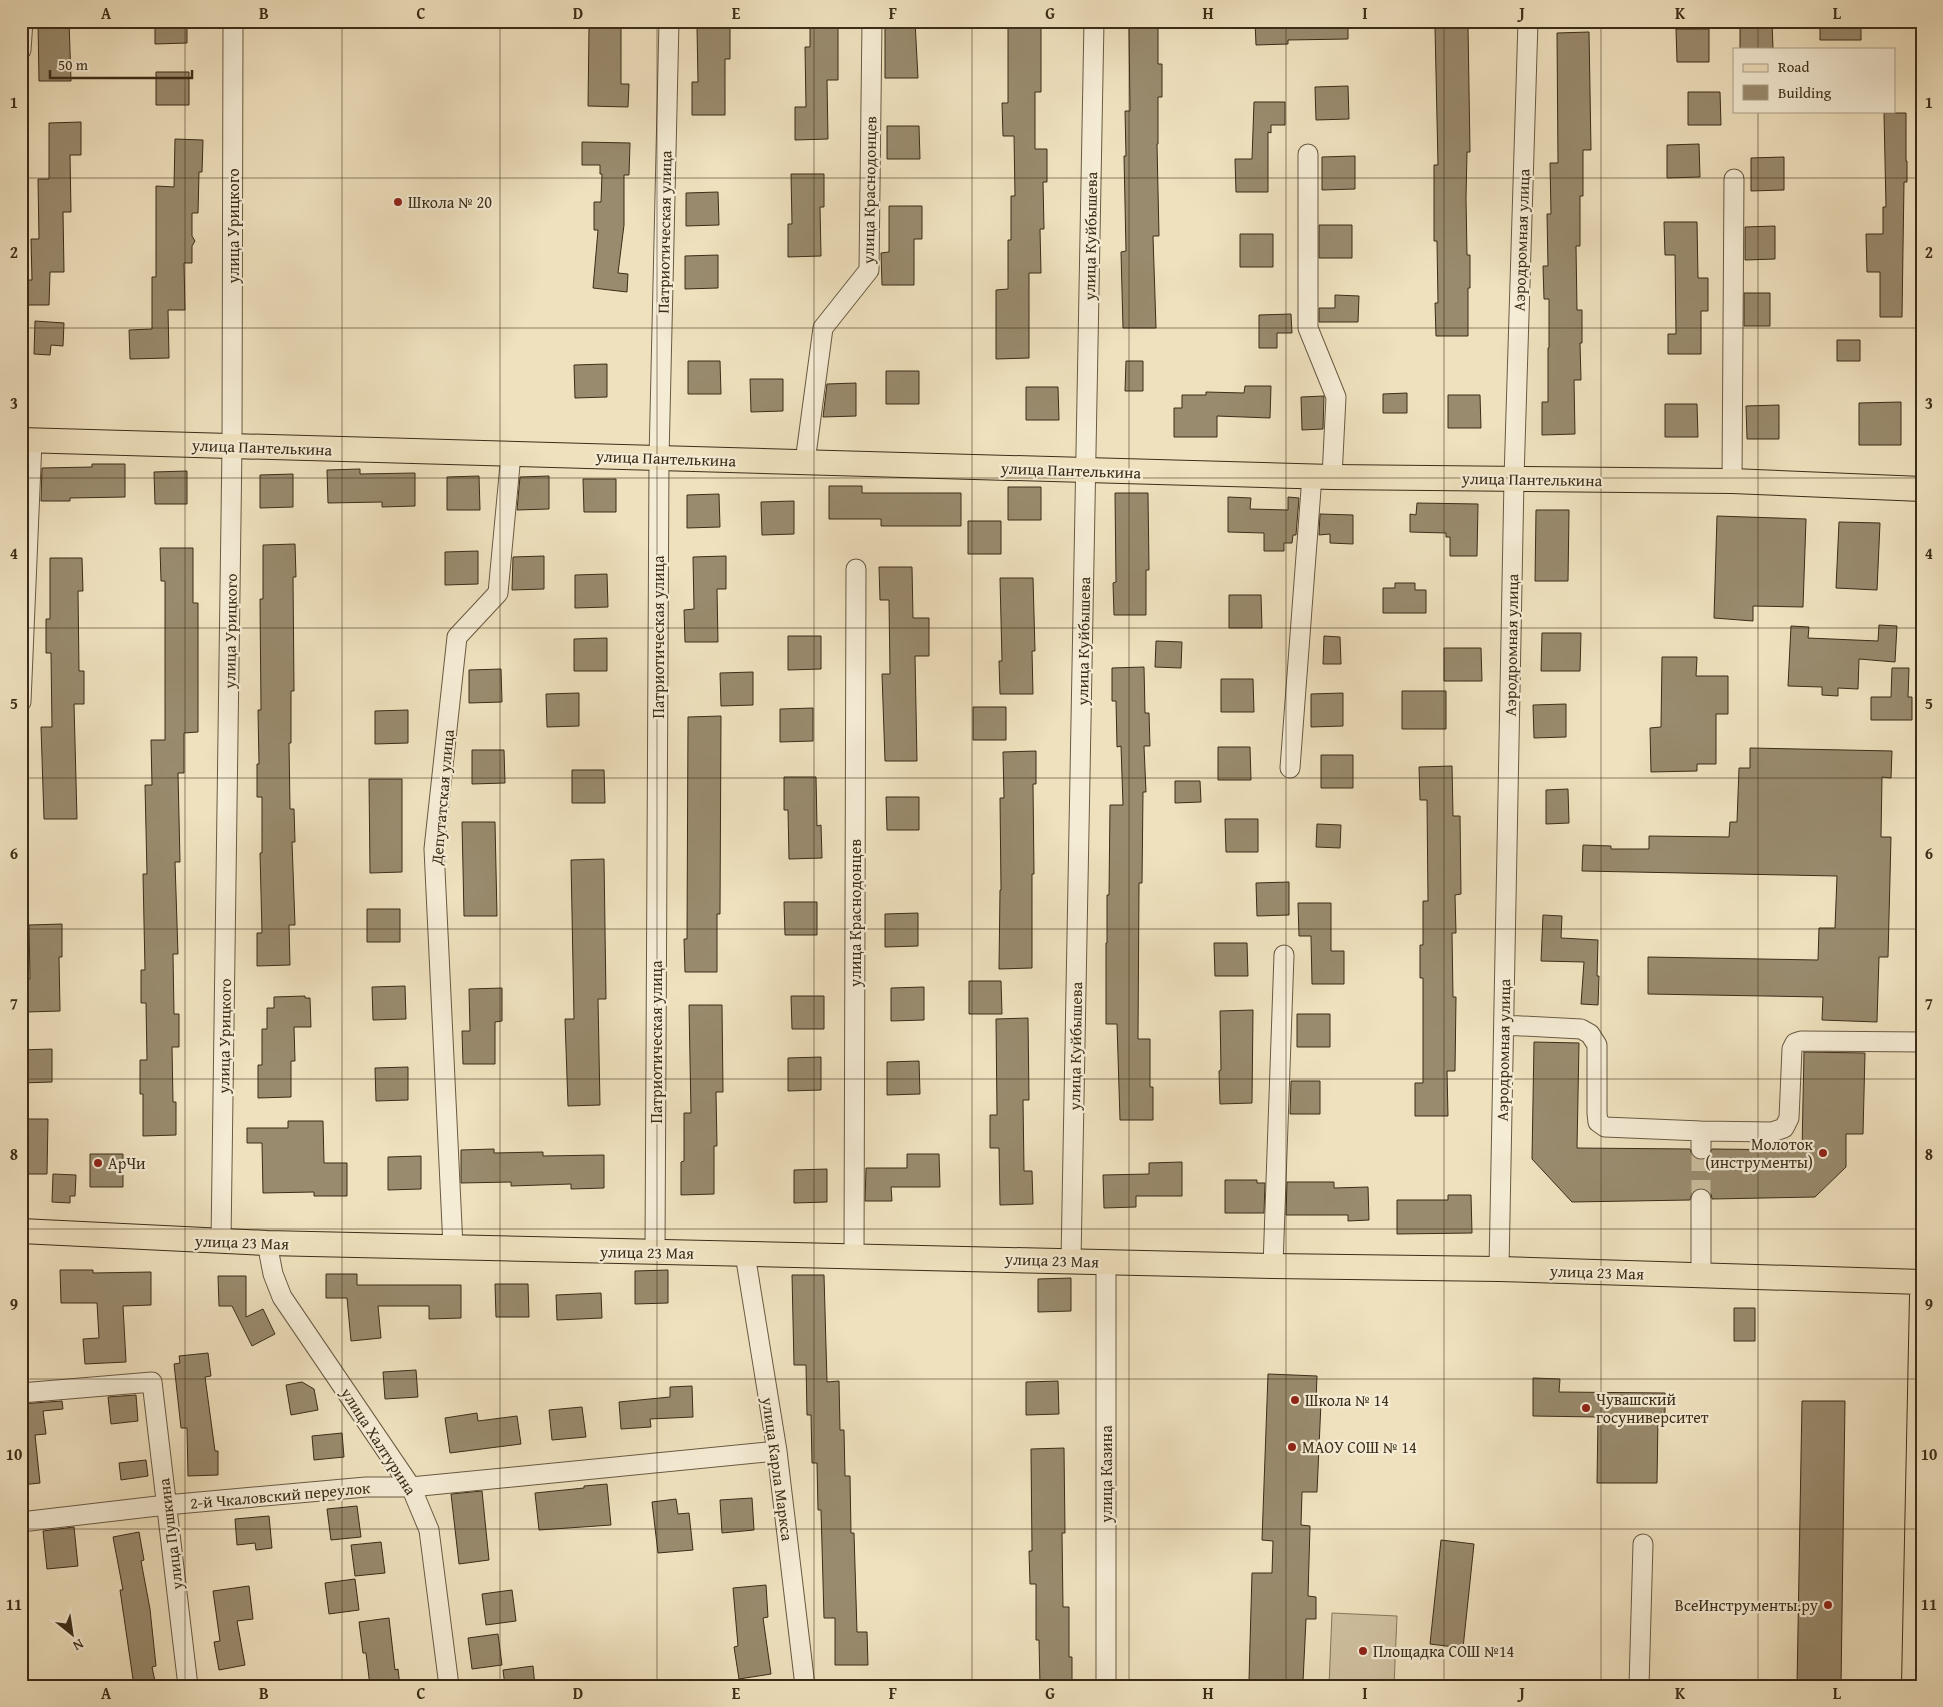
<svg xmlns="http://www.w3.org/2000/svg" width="1943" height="1707" font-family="'Gentium Book Plus',serif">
<rect width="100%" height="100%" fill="#efe1be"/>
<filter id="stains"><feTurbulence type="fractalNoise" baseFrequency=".004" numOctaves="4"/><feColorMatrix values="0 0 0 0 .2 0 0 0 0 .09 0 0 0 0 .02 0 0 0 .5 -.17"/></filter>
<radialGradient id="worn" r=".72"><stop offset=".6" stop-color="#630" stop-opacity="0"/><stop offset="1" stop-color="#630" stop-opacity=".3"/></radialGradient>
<path fill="#d1c2a2" stroke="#86785d" d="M1332,1613L1397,1616L1394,1686H1329Z"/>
<path fill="#998b6e" stroke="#3c2d18" d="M38,21H69L71,81H39Z
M155,21H187V43L155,44Z
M810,21H838V80H827L828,139L795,140V107H806L805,47H810Z
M885,21H915L918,78H885Z
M1008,21H1041V92H1035V149H1047V182H1043L1044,229H1040L1041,273H1029V358L996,359V290L1008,289V240H1011V196H1015L1014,136H1003L1002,103H1008Z
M1255,21H1348V39L1288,40V44L1256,45Z
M1740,21H1772L1773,49H1740Z
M1820,21H1861V40H1820Z
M730,26V59H725V115H692V82H698L697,27Z
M1468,26L1470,152H1467L1466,198L1467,255H1470V288H1468V336H1436L1435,303H1438L1437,241H1434V165H1438L1435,27Z
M589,27L621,28V84H629L628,107L588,106Z
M1129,28H1158V64H1162V97H1158V144H1157L1159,236H1153L1156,328H1123L1121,252L1126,251L1124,156H1126L1125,111H1130Z
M1676,29H1709V62H1677Z
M1589,32L1591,150H1583V196H1580V246H1576L1577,310H1582V343H1580L1581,380H1574L1575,434L1542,435V402H1548V348H1549V299H1544L1543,266H1548L1547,214H1551L1550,163H1558L1557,33Z
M156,72H189V105H156Z
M1348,86L1349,119L1316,120L1315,87Z
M1688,92H1720L1721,125H1688Z
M1254,102H1285V125H1271V133L1268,132V192H1236L1235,159H1252Z
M1884,113H1906V161H1907V182H1904L1902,317H1880V272H1867L1866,234H1883V207H1886Z
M81,122V155H70L71,212H63L64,272H50L49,305H26V280H32L31,239H39L38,179H49V123Z
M887,126H919L920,159H887Z
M175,139L203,140L202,172H199L198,213H192V236L195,241L192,246V263H184L185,310H168L169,358L130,359L129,330L152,329V277H156V186L174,187Z
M582,142L630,143L629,175H624V225L618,273L628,274L627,292L593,288L598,230H594V202H601L602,174H600V165H582Z
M1699,144L1700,177L1667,178V145Z
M1355,156V189L1322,190V157Z
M1784,157V190L1751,191V158Z
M791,174H824V207H820L821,256L788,257V224H792Z
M718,192L719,225L686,226V193Z
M889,206H922V239H914V285H882L881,253L889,252Z
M1664,222H1697L1698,278H1708V311H1701V354H1668V334H1676L1675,255H1665Z
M1319,225H1352V258H1319Z
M1775,226V259L1745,260V227Z
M1240,234H1273V267H1240Z
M718,255V288L685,289V256Z
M1744,293H1770V326H1744Z
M1335,295L1359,296L1358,322H1319V308H1335Z
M1291,314L1292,333H1277V348H1259V315Z
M35,321L64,323L63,346L51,345L50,355L34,354Z
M1837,340H1860V361H1837Z
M688,361H720L721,394H688Z
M1126,361H1143V391H1125Z
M607,364V397L575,398L574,365Z
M886,371H919V404H886Z
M750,379H783V411L751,412Z
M856,383V416L823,417L827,384Z
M1245,386H1271L1270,418L1217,416V437H1174V408H1182V395H1206V392L1244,393Z
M1026,387H1058L1059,420H1026Z
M1407,393V413H1383V394Z
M1448,395H1480L1481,428H1448Z
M1324,396L1323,429L1302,430L1301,397Z
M1901,402V445H1859V403Z
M1665,404H1697L1698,437H1665Z
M1779,405V439H1747L1746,406Z
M92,464H125V497L70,498V501H41L42,468L92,467Z
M360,469V474L415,473V506L382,507V502L328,503L327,470Z
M187,471V504H155L154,472Z
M293,474V507L260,508V475Z
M479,476L480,510H447V477Z
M549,476V509L517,510L520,477Z
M583,479H616V512H584Z
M829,486H862V493H961V526H881V519H829Z
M1008,487H1041V520H1008Z
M1115,493H1148L1149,570H1146V615H1114L1113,583L1116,582Z
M719,494L720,527L687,528V495Z
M1228,497L1251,498L1250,509L1288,510V497L1299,498L1296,535H1293L1292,543H1284V551H1264V533L1228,532Z
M794,501V534L762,535L761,502Z
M1417,503L1478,504L1477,556H1450V537H1446V533L1410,532V514L1416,515Z
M1536,510H1569L1568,581H1535Z
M1320,514L1353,515V544L1330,543V534L1319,535Z
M1717,516L1806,519L1803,607L1753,606V621L1714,618Z
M968,521H1001V554H968Z
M1839,522L1880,523L1877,590L1836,588Z
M295,544L296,577H293L294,691H291V743H289L290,809H294L295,842H292L295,925H289L290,965L257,966V933H262L260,853H262V797H257V764H259L258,710H261L260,599H263V545Z
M160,548H193V603H198V732L184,733V773H178L180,862H175L178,954H173L174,1014H179V1047H172L173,1102H176V1135L143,1136V1094H140V1060H147L146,1003H141V970H145L143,874H147L145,785H152L151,740H165V581H161Z
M478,551V584L445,585V552Z
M544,556V589L512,590L513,557Z
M726,556V589H717L718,642H685L684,610L694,609L693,557Z
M50,558H82L83,591H78L79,671H84V704H74L77,819H44L41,727H52L51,653H46V619H50Z
M879,567H912L913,618H929V656H915L917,761H885L882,674H890L889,600H880Z
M607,574L608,607L575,608V575Z
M1000,578H1033L1035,651H1032L1033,694H1000L999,661H1002Z
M1395,583H1415V590H1426V613H1383V588H1395Z
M1229,595H1261L1262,628H1229Z
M1879,625L1897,626L1895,662L1859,659L1858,689L1838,688V696L1822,695V687L1788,686L1791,626L1809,627L1808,638L1878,641Z
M1542,633H1581L1580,671H1541Z
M788,636H821V669L788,670Z
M1324,636L1340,637L1341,664H1323Z
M607,638V671H574V639Z
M1156,641L1182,642L1181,668L1155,667Z
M1444,648H1481L1482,681H1444Z
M1662,657H1697L1696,676H1728V714H1716V764H1697V771L1651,772L1650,728L1661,727Z
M1144,667L1145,713H1149L1150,746H1144L1146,792H1143L1142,883H1139L1138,1039H1150V1087H1153V1120H1120L1117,1024H1106V943H1107V895H1109L1110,805H1123L1121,746L1117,747L1116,701H1112V668Z
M1892,668H1909L1908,697H1912V720H1871V697H1891Z
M501,669L502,702L469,703V670Z
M753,672V705L721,706L720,673Z
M1221,679H1253L1254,712H1221Z
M1402,691H1446V729H1402Z
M579,693V726L547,727L546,694Z
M1343,693V726L1311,727V694Z
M1566,704V737L1534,738L1533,705Z
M973,707H1006V740H973Z
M813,708V741L780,742V709Z
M408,710V743L375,744V711Z
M721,716L720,914H717V972H685L684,939H687L688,717Z
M1218,747H1250L1251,780H1218Z
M1750,748L1892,751L1891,778L1882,777L1881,837H1891L1888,957H1879L1877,1022L1822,1020L1823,997L1648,994V957L1818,960L1819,928H1835L1837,876L1582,871L1583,845L1611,846V849H1649V836L1729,837L1730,822H1737L1739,768H1750Z
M472,750H504L505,783L472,784Z
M1036,751V784H1033L1034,874H1032V968L999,969L1000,890H1001L1000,798H1004L1003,752Z
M1321,755H1353V788H1321Z
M1452,766L1453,816H1460L1461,894L1455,895L1456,933H1452L1453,997H1456L1455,1071H1447L1448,1116H1415V1083H1423V978H1420V945H1423V901H1428L1427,800H1420L1419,767Z
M572,770H604L605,803H572Z
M784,777H816L817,826L821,825L822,858L789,859L788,810H784Z
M369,779H402V872L370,873Z
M1175,781H1200L1201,802L1175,803Z
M1568,789L1569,823L1546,824V790Z
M886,797H919V830H887Z
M1225,819H1258V852H1226Z
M462,822H495L497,916H464Z
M1317,824L1341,825L1340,848L1316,847Z
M604,859L606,999H598L600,1105L568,1106L565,1019H574L571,860Z
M1289,882V915L1257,916L1256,883Z
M784,902H817V935H785Z
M1298,903H1331V951H1344V984H1312L1311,936H1299Z
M367,909H400V942H367Z
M918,913V946L885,947V914Z
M1543,915L1562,916L1561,938L1598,940L1597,976H1599L1598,1005L1581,1004L1584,962L1541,961Z
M62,924V957H59L60,1011L27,1012V979H30L29,925Z
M1214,943H1247L1248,976H1215Z
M969,981H1001L1002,1014H969Z
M405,986L406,1019L373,1020L372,987Z
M924,987V1020L891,1021V988Z
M502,988V1021L495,1022V1064H463L462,1031H470L469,989Z
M305,996V998H310L311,1027H294L295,1061H291V1097L258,1098V1065H262V1029H267V1008H274V997Z
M791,996H824V1029H792Z
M689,1005H722L723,1092H716L717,1146H714V1194L681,1195V1162L684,1161V1113H691Z
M1253,1010L1252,1103L1220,1104L1219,1071L1221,1070L1220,1011Z
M1297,1014H1330V1047H1297Z
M1028,1018L1029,1100H1023L1024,1171H1032L1033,1204L1000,1205L999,1148H990V1115H997L996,1019Z
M1534,1042L1579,1043L1577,1148L1690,1149L1692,1155L1701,1160L1707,1158L1712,1149L1802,1150L1804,1052L1865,1053L1863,1134H1846V1167L1815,1197L1712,1199L1711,1194L1707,1190L1701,1188L1692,1193L1690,1200L1572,1202L1532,1159Z
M52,1049V1082L21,1083V1050Z
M821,1057V1090L788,1091V1058Z
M919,1061L920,1094L887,1095V1062Z
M408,1067V1100L376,1101L375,1068Z
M1291,1081H1320V1114H1290Z
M21,1119H48L47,1174H21Z
M288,1121H323L324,1163H347V1196H314V1192L263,1193L262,1143H247V1128H288Z
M494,1149V1153L543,1152V1156L604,1155V1188L571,1189V1184L511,1186V1182L461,1183V1150Z
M90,1154H123V1187H90Z
M907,1154H939L940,1187H891L892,1201H865L866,1168H907Z
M421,1156V1189L388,1190V1157Z
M1182,1162V1196H1136V1207L1104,1208L1103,1175L1149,1174V1163Z
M827,1169V1202L794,1203V1170Z
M53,1174L76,1175L75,1196H70V1203L52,1202Z
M1225,1180H1257V1183H1265L1264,1213H1225Z
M1287,1182H1334V1188L1368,1187L1369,1220L1348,1221V1215H1286Z
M1448,1195H1471L1472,1233L1397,1234V1200H1448Z
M60,1270H93V1273L151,1272V1305L123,1306L126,1362L85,1364L83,1339L99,1338L97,1303H61Z
M668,1270V1303L635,1304V1271Z
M326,1274H357V1285H461V1318L429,1319V1306H378L381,1338L351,1341L347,1298H326Z
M792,1275H824L827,1382L839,1381L840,1430H844L845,1476H850L851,1533H854L857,1632H867L868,1665H835V1618H824L821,1510H818L817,1463H812L811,1415H807L806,1365H794Z
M218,1276H246V1317L263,1309L275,1334L252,1346L232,1306H219Z
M1071,1278V1311L1038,1312V1279Z
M495,1284H528L529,1317H496Z
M601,1293L602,1318L557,1320L556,1295Z
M1734,1308H1755V1341H1734Z
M208,1353L211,1376L205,1377L215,1451H218V1475L188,1476L187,1428H181L174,1364L180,1363L179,1356Z
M416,1370L418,1397L385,1399L383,1372Z
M1268,1374L1317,1376L1316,1401L1321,1402L1317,1492H1302L1301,1525L1310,1526L1308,1596L1316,1597V1619H1306L1303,1682L1249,1680L1252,1573H1272L1273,1541L1262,1540Z
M1533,1378L1560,1379L1559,1392L1665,1393V1416H1658L1657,1483H1597L1598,1417L1533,1416Z
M1058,1381L1059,1414L1026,1415V1382Z
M302,1382L314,1389L318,1410L291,1415L286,1385Z
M692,1386L693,1417L650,1419L651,1427L621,1429L619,1402L670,1397V1387Z
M136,1395L138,1421L111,1424L108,1397Z
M62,1401L63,1409L43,1411L46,1434L35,1435L40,1483L21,1485V1404Z
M1802,1401H1845L1841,1686H1797Z
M582,1407L586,1437L552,1440L549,1410Z
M477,1413L478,1421L517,1416L521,1444L450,1453L445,1418Z
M342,1433L344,1457L314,1460L312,1436Z
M1064,1448L1065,1533H1062L1063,1607H1069V1657H1072V1686H1040L1039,1640H1036V1584H1030L1029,1551H1032L1031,1449Z
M146,1460L148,1476L121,1480L119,1463Z
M607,1484L611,1525L539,1530L535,1493L584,1488V1486Z
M482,1491L489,1560L459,1564L451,1494Z
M752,1498L754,1530L722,1533L720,1500Z
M676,1499L678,1514L689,1513L693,1550L658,1553L652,1502Z
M357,1506L361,1537L331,1540L327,1509Z
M269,1516L272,1548L256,1550L255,1543L237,1545L235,1519Z
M74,1527L78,1566L47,1569L43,1531Z
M139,1532L144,1560L141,1561L150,1609L156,1666L152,1667L156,1686H134L120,1590H123L113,1537Z
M1441,1540L1474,1544L1463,1648L1430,1644Z
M381,1542L385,1573L355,1576L351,1545Z
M355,1579L359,1610L329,1614L325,1583Z
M766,1585L768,1617L763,1618L771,1674L739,1679L734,1647L738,1646L733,1588Z
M249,1586L253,1619L237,1621L245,1665L219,1670L214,1642L220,1641L213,1591Z
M512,1590L516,1621L486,1625L482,1594Z
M389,1618L395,1670L398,1669L400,1686H370L366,1653H363L359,1622Z
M498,1634L502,1665L472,1669L468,1638Z
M533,1666L535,1686H505L503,1670Z"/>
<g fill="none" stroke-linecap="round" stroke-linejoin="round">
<path stroke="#cbbd9d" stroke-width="19" stroke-dasharray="19 9" stroke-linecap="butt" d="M1701,1199V1149"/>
<defs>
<path id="minor" d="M21,50L23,21
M1308,154V328L1336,397L1332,477
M805,462L823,328L869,270L872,21
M1732,481L1734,179
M21,702L32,441
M1290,768L1312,476
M1504,1025L1581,1029L1590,1034L1597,1045V1113L1598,1122L1605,1127L1701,1131L1772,1132L1784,1128L1789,1118L1792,1049L1795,1043L1801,1041L1922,1042
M1701,1149V1131
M221,1241L232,446L233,21
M267,1243L273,1274L282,1297L411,1487L429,1530L449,1686
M453,1247L434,849L457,637L498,593L511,454
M655,1252L659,459L669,21
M745,1254L777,1451L805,1686
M854,1256L856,569
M1071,1260L1094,21
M1273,1266L1284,955
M1499,1269L1514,479L1528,21
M1701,1276V1199
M21,1393L152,1382L188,1686
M21,1522L166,1505L366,1487H411L777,1451
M1106,1686V1262
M1639,1686L1643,1544"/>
<path id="major" d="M21,440L1332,477L1732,481L1922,489
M21,1231L267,1243L1273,1266L1499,1269L1922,1282
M1914,1686L1922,1296"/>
</defs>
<use href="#minor" stroke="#695a42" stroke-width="21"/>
<use href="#major" stroke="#3c2d18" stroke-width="26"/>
<use href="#minor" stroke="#f5ecd5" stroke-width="19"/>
<use href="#major" stroke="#efe1be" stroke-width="24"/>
</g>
<path fill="none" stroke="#3c2d18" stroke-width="1" stroke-opacity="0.55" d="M185,21V1686M342,21V1686M500,21V1686M657,21V1686M814,21V1686M972,21V1686M1129,21V1686M1286,21V1686M1444,21V1686M1601,21V1686M1758,21V49M1758,111V1686M21,178H1922M21,328H1922M21,478H1922M21,628H1922M21,778H1922M21,929H1922M21,1079H1922M21,1229H1922M21,1379H1922M21,1529H1922"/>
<g fill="#8f2418" stroke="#f5ecd5" stroke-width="2">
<circle cx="398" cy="202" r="5"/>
<circle cx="1823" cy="1153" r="5"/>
<circle cx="98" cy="1163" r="5"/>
<circle cx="1295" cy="1400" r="5"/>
<circle cx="1586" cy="1408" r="5"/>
<circle cx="1292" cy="1447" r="5"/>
<circle cx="1828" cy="1605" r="5"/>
<circle cx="1363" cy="1651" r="5"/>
</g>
<g text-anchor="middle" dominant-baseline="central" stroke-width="4.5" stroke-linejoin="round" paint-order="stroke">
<g font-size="16" fill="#3c2d18" stroke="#f5ecd5">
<text transform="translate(869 190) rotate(-89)">улица Краснодонцев</text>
<text transform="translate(233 226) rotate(-90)">улица Урицкого</text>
<text transform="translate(664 232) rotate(-89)">Патриотическая улица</text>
<text transform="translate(1090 236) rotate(-89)">улица Куйбышева</text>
<text transform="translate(1521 240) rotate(-88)">Аэродромная улица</text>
<text transform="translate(262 447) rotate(2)">улица Пантелькина</text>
<text transform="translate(666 458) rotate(2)">улица Пантелькина</text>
<text transform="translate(1071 470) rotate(2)">улица Пантелькина</text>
<text transform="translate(1532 479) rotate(1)">улица Пантелькина</text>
<text transform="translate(230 631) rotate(-89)">улица Урицкого</text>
<text transform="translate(658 637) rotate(-90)">Патриотическая улица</text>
<text transform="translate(1083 641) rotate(-89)">улица Куйбышева</text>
<text transform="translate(1511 645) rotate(-89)">Аэродромная улица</text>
<text transform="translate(442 797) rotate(-85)">Депутатская улица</text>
<text transform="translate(855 913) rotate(-90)">улица Краснодонцев</text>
<text transform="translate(224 1036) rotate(-89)">улица Урицкого</text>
<text transform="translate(656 1042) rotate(-90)">Патриотическая улица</text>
<text transform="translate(1075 1046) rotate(-89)">улица Куйбышева</text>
<text transform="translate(1503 1050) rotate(-89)">Аэродромная улица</text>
<text transform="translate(242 1242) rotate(2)">улица 23 Мая</text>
<text transform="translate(647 1252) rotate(1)">улица 23 Мая</text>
<text transform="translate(1052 1260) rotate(2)">улица 23 Мая</text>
<text transform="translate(1597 1272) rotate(2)">улица 23 Мая</text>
<text transform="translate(379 1441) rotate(57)">улица Халтурина</text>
<text transform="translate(778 1469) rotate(82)">улица Карла Маркса</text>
<text transform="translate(1106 1474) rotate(-90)">улица Казина</text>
<text transform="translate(280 1495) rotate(-5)">2-й Чкаловский переулок</text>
<text transform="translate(170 1534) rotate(-97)">улица Пушкина</text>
</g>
<g font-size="16" fill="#3c2d18" stroke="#f5ecd5" text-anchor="start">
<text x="408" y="202">Школа № 20</text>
<text x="1813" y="1144" text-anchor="end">Молоток<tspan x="1813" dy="18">(инструменты)</tspan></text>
<text x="108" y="1163">АрЧи</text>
<text x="1596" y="1399">Чувашский<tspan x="1596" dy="18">госуниверситет</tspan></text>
<text x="1305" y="1400">Школа № 14</text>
<text x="1302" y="1447">МАОУ СОШ № 14</text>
<text x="1818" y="1605" text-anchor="end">ВсеИнструменты.ру</text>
<text x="1373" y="1651">Площадка СОШ №14</text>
</g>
</g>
<rect width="1943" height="1707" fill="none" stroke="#efe1be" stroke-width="55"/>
<rect x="1733" y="48" width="162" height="65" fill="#f5ecd5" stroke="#aba089"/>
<rect x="1743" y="64" width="25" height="8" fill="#efe1be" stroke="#aba089"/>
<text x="1778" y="72" font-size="15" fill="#3c2d18">Road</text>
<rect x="1743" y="85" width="25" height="15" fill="#998b6e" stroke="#aba089"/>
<text x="1778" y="98" font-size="15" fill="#3c2d18">Building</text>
<g transform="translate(72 1634) rotate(150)" stroke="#f5ecd5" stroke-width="4" paint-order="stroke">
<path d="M0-4L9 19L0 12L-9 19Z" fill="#3c2d18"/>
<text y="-8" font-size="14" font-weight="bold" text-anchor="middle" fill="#3c2d18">N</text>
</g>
<path d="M50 70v8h142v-8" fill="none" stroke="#3c2d18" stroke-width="2.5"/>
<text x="58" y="70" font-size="15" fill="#3c2d18" stroke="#f5ecd5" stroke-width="4" paint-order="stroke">50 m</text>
<rect x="28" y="28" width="1888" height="1652" fill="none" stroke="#3c2d18" stroke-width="2"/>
<g font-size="16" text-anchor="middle" font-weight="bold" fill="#3c2d18">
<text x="106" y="19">A</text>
<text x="264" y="19">B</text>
<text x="421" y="19">C</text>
<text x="578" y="19">D</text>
<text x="736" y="19">E</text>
<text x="893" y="19">F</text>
<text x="1050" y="19">G</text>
<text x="1208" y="19">H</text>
<text x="1365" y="19">I</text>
<text x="1522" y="19">J</text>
<text x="1680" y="19">K</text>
<text x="1837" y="19">L</text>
<text x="14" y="108">1</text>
<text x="1929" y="108">1</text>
<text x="14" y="258">2</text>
<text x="1929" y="258">2</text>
<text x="14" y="409">3</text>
<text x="1929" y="409">3</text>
<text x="14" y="559">4</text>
<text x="1929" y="559">4</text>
<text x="14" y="709">5</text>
<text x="1929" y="709">5</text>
<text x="14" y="859">6</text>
<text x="1929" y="859">6</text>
<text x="14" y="1009">7</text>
<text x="1929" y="1009">7</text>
<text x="14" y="1160">8</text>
<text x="1929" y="1160">8</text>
<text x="14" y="1310">9</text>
<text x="1929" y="1310">9</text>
<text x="14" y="1460">10</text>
<text x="1929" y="1460">10</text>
<text x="14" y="1610">11</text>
<text x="1929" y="1610">11</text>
<text x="106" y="1699">A</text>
<text x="264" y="1699">B</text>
<text x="421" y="1699">C</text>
<text x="578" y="1699">D</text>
<text x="736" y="1699">E</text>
<text x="893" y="1699">F</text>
<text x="1050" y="1699">G</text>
<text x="1208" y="1699">H</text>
<text x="1365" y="1699">I</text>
<text x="1522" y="1699">J</text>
<text x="1680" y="1699">K</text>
<text x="1837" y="1699">L</text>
</g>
<rect width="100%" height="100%" filter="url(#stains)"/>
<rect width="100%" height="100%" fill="url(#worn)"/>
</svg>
